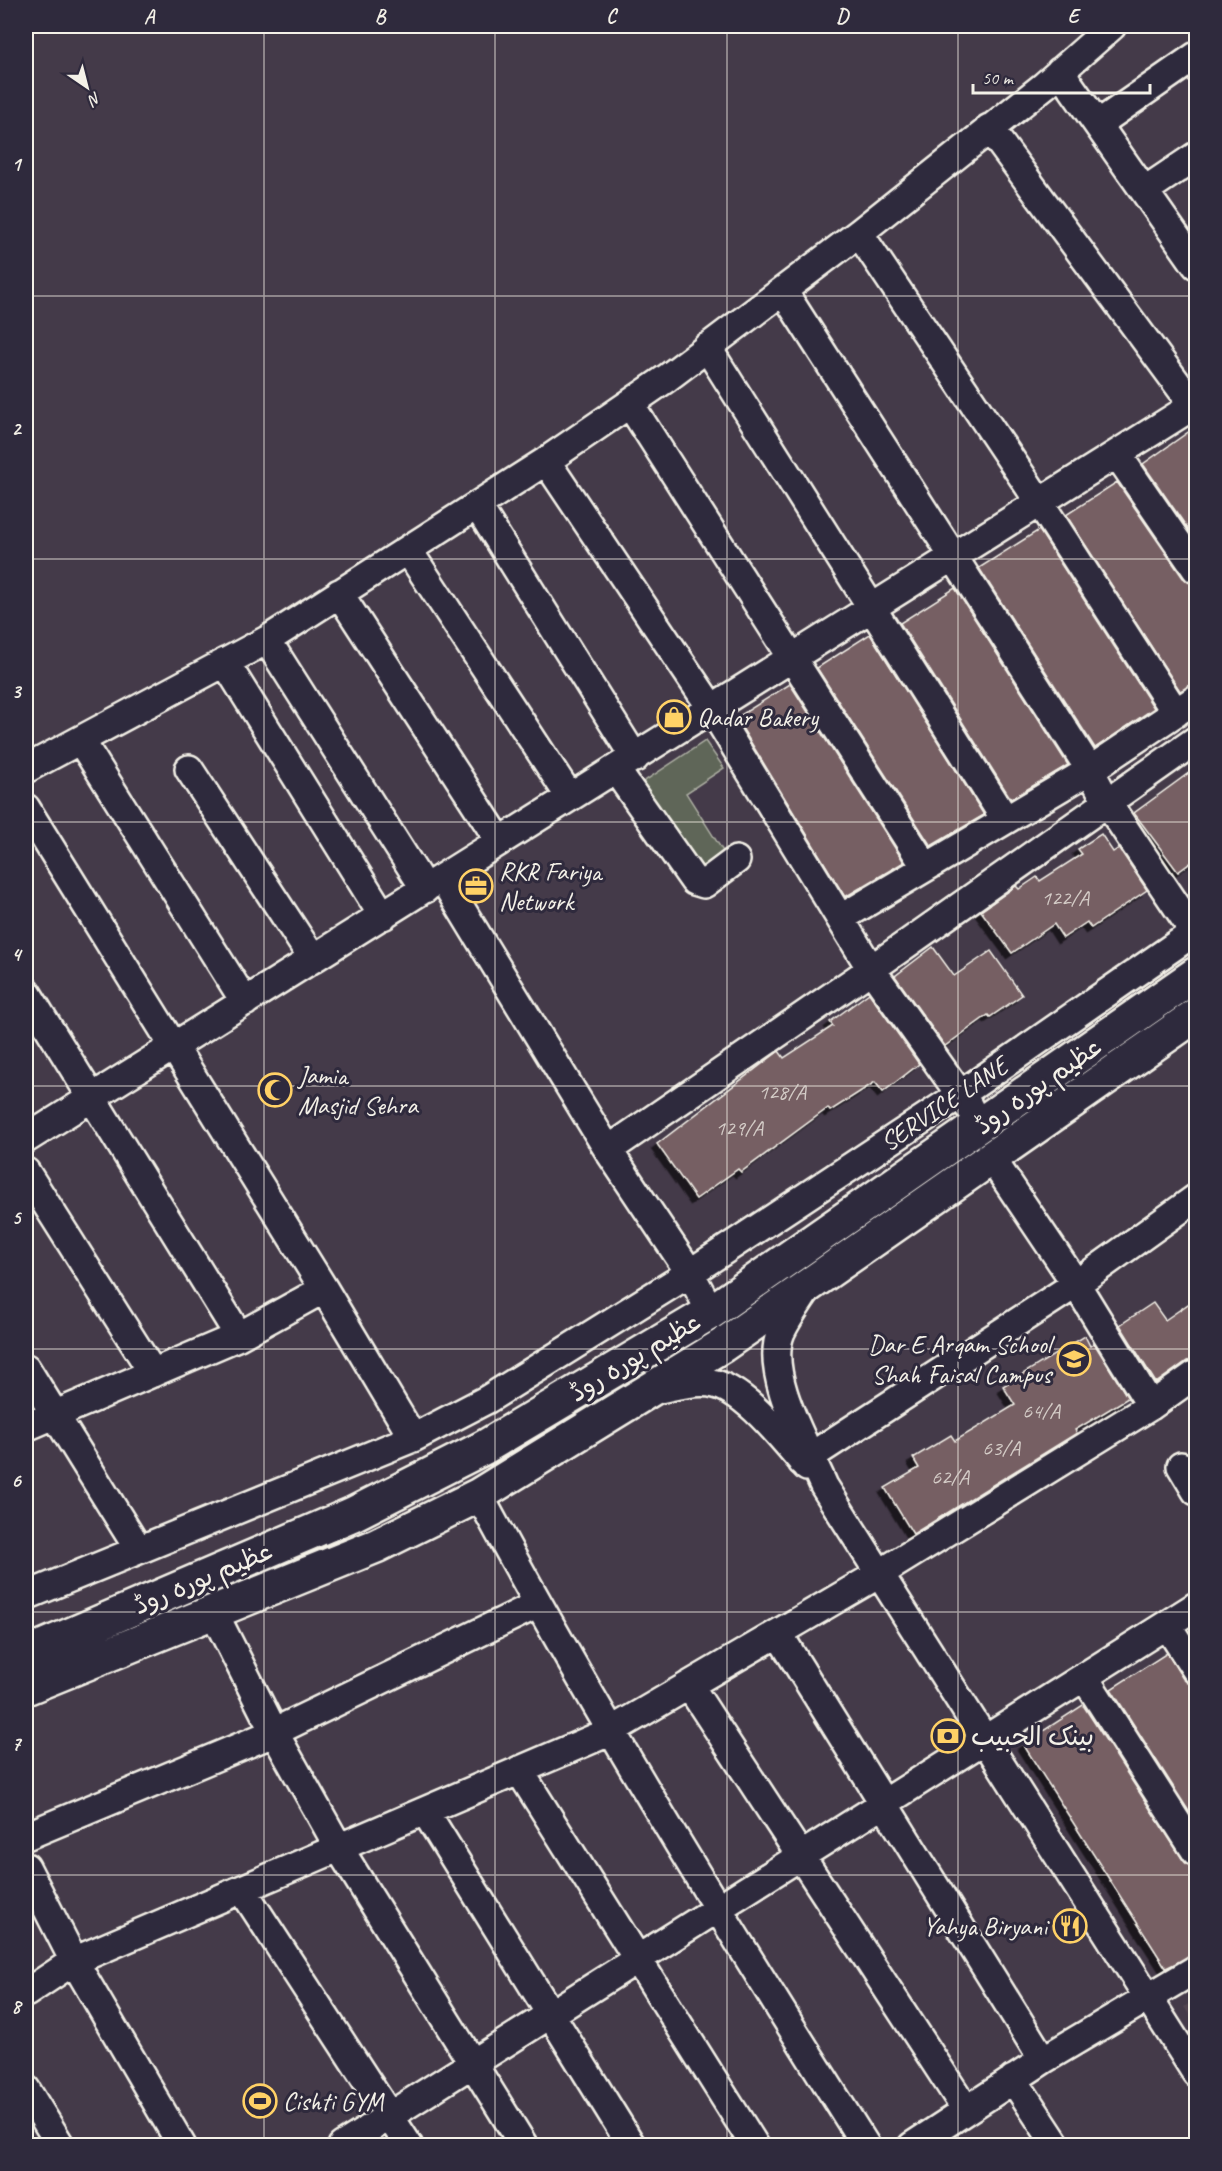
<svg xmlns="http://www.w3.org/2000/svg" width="1222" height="2171" font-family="Caveat,'Playpen Sans Arabic',sans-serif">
<defs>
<filter id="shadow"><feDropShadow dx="-5.5" dy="5.5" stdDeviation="0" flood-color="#0009"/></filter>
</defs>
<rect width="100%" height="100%" fill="#443a49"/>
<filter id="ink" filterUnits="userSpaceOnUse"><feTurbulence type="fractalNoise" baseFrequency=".0167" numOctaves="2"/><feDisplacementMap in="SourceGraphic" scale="12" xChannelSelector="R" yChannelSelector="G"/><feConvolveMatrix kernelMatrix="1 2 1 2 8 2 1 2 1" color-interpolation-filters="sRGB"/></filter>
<g filter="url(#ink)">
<path fill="#534551" d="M1196,1999V2025L1184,2007Z"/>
<path fill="#5f6659" stroke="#aaaca0" stroke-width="1.5" d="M705,741L724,768L686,793L726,856L703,873L643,782Z"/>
<path fill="#765f64" stroke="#f4f1e8" stroke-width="1.5" filter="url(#shadow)" d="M1197,426V542L1143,464Z
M1117,482L1183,578L1197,585V684L1180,691L1066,515Z
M1039,530L1154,708L1095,748L979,568Z
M955,588L1068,765L1011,799L900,623Z
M870,634L984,815L931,846L817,668Z
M790,684L904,862L845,897L736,718Z
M1197,767V858L1178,872L1134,813Z
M1101,834L1113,852L1119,848L1147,890L1091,928L1087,922L1063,938L1054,924L1012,953L981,911L1016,886L1019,889L1037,877L1040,881L1082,854L1078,849Z
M933,947L954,976L991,951L1022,995L990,1017L988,1015L945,1046L895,976Z
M869,993L919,1064L883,1092L875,1082L830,1111L828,1108L741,1172L738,1169L696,1199L657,1144L779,1051L784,1058L833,1026L830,1022Z
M1197,1298V1359L1187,1361L1156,1383L1120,1325L1153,1303L1165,1320Z
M1085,1336L1090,1346L1094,1343L1128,1398L1075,1430L1077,1433L913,1534L885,1488L919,1468L913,1458L951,1435L955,1441L1015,1405L1003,1386Z
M1167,1653L1183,1679L1197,1686V1824L1111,1689Z
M1083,1705L1183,1860L1197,1868V1953L1166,1968L1023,1744Z"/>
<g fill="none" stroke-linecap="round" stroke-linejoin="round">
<defs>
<path id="minor" d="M1060,71L1196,265
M1098,124L1196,56
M989,128L1196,409
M1144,191L1196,156
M859,233L1040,503L1176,713
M783,291L1090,770L1108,804L1196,935
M707,347L1005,819
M630,404L925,866
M1117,454L1196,569
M546,461L712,709L871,969L969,1107
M477,505L635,758
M408,550L570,797
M339,593L499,840
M267,640L425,889
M225,662L383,916
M81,741L245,1002
M26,769L267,640L546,461L667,378L859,233L1045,85L1112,26
M189,769L313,959
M616,770L694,881L704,884L736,860
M26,808L324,1289L413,1438
M443,879L608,1150L690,1273L711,1312
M841,918L1090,770L1196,699
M26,991L239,1336
M26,1139L1196,404
M608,1150L857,979L1196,740
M992,1159L1076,1284L1196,1198
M26,1172L153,1373
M808,1288C799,1302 788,1317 781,1332C763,1374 807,1446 824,1486L1196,2073
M26,1368L139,1550
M654,1390C671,1387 692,1380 710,1383C744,1387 785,1442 807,1467
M26,1427L239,1336L324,1289
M802,1462L1076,1284L1151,1406
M1181,1466L1196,1491
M479,1495C598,1718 731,1932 866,2146
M26,1596L413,1438L488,1399L690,1273L961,1094L1196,931
M213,1611L274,1732L339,1848L524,2146
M1167,1625L1196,1670
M778,1633L1043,2060
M1085,1678L1196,1852
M689,1685L965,2108
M519,1770L755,2146
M425,1811L632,2146
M26,1836L266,1736L538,1604
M26,1867L74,1961L182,2146
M242,1889L409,2146
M26,1993L74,1961L609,1732L879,1574L1151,1406L1196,1374
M1013,2079L1057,2146
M26,2089L61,2146
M342,2146L1196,1606
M912,2146L1043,2060L1196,1969"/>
<path id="major" d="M26,1654L353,1514L483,1448L711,1312L1196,974
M26,1688L376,1546L479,1495L723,1345L1196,1015"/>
</defs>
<use href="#minor" stroke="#f4f1e8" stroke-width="32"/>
<use href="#major" stroke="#f4f1e8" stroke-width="38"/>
<use href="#minor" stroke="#2f2a3d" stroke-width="27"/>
<use href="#major" stroke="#2f2a3d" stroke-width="33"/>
</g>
</g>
<path fill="none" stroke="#f4f1e8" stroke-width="1.5" stroke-opacity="0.55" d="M264,26V2146M495,26V2146M727,26V2146M958,26V2146M26,296H1196M26,559H1196M26,822H1196M26,1086H1196M26,1349H1196M26,1612H1196M26,1875H1196"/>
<defs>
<symbol id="shop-ring" viewBox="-11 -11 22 22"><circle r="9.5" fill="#2f2a3d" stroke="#ffd166" stroke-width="1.5"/><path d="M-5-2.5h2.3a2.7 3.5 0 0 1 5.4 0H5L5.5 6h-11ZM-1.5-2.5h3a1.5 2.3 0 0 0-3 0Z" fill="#ffd166"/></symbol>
<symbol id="office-ring" viewBox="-11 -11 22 22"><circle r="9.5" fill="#2f2a3d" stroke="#ffd166" stroke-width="1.5"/><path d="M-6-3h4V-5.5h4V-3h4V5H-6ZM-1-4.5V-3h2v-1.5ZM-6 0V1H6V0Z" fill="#ffd166"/></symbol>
<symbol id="mosque-ring" viewBox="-11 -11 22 22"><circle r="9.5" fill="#2f2a3d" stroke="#ffd166" stroke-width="1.5"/><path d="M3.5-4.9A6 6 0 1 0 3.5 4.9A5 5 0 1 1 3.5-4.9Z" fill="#ffd166"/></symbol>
<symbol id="school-ring" viewBox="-11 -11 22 22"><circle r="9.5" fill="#2f2a3d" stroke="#ffd166" stroke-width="1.5"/><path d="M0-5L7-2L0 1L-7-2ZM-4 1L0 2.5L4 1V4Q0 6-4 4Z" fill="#ffd166"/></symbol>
<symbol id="bank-ring" viewBox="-11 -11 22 22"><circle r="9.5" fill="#2f2a3d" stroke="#ffd166" stroke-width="1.5"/><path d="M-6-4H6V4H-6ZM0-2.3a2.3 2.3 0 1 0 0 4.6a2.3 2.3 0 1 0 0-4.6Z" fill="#ffd166"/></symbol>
<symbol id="restaurant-ring" viewBox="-11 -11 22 22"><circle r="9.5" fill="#2f2a3d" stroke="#ffd166" stroke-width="1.5"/><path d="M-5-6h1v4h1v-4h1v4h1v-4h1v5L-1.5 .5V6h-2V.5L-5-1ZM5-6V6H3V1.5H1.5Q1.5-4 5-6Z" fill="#ffd166"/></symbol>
<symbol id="stadium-ring" viewBox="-11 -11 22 22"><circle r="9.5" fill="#2f2a3d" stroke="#ffd166" stroke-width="1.5"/><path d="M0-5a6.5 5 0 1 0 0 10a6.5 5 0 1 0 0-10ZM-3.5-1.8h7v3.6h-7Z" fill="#ffd166"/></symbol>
</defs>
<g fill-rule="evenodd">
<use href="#shop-ring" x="655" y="698" width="38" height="38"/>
<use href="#office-ring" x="457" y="867" width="38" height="38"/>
<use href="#mosque-ring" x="256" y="1071" width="38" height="38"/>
<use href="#school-ring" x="1055" y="1340" width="38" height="38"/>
<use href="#bank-ring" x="929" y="1717" width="38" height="38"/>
<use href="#restaurant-ring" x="1051" y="1907" width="38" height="38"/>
<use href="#stadium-ring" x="241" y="2082" width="38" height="38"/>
</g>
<g text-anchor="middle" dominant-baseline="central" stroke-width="6" stroke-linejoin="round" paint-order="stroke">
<g font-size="22" fill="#d4ccc7">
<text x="1065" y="898">122/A</text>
<text x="782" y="1092">128/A</text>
<text x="739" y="1128">129/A</text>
<text x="1041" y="1411">64/A</text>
<text x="1001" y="1448">63/A</text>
<text x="950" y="1477">62/A</text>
</g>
<g font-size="26" fill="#f4f1e8" stroke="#2f2a3d" text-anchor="start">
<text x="697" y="717">Qadar Bakery</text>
<text x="499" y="871">RKR Fariya<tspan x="499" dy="30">Network</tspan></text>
<text x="298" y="1075">Jamia<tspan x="298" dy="30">Masjid Sehra</tspan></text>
<text x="1051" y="1344" text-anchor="end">Dar E Arqam School<tspan x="1051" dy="30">Shah Faisal Campus</tspan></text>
<text x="971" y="1736">بينک الحبيب</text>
<text x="1047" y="1926" text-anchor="end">Yahya Biryani</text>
<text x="283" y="2101">Cishti GYM</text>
</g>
<g font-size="26" fill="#f4f1e8" stroke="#2f2a3d">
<text transform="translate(1038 1086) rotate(-35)">عظیم پورہ روڈ</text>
<text transform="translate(944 1104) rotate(-34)">SERVICE LANE</text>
<text transform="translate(635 1357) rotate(-31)">عظیم پورہ روڈ</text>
<text transform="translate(203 1578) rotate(-23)">عظیم پورہ روڈ</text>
</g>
</g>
<rect width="1222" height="2171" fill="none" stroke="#2f2a3d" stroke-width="66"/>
<g transform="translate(87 87) rotate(145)" stroke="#2f2a3d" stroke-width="4.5" paint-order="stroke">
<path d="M0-4.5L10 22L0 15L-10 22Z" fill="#f4f1e8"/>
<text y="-9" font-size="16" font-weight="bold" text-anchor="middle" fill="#f4f1e8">N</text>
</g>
<path d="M973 84v9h177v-9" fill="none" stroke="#f4f1e8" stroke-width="3"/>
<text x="982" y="84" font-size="18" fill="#f4f1e8" stroke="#2f2a3d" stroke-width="4.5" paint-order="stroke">50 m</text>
<rect x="33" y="33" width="1156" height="2105" fill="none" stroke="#f4f1e8" stroke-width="2"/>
<g font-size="20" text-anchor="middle" font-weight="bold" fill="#f4f1e8">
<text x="149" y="23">A</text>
<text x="380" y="23">B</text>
<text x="611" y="23">C</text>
<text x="842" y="23">D</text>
<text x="1073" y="23">E</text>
<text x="16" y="171">1</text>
<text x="16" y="435">2</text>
<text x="16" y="698">3</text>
<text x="16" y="961">4</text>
<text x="16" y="1224">5</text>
<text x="16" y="1487">6</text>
<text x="16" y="1750">7</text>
<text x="16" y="2013">8</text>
</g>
</svg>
